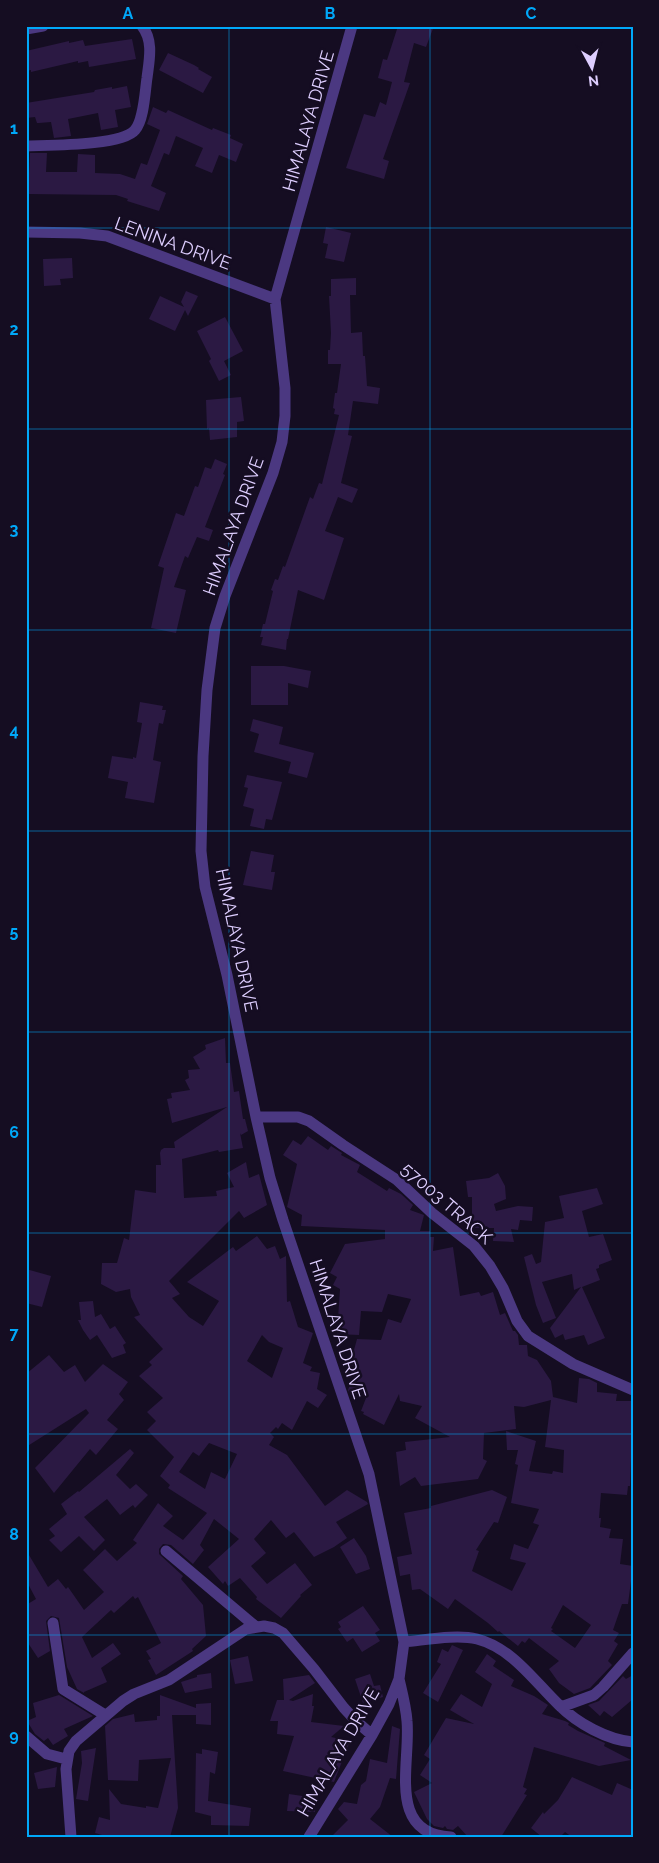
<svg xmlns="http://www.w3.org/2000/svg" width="659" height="1863" font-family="Raleway,sans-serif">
<rect width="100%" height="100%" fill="#150d22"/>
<path fill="#2b1943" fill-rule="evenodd" d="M398,26H434L426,47L414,43L404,82L410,83L383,159L389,161L384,179L346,168L364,114L375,117L380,102L386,105L392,82L378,78L383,59L387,60Z
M132,39L136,59L89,67L88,61L78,63V61L31,72V70L26,71V51L69,41V43L83,40L85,46Z
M168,53L194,65L199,68L198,69L212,77L203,93L159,70Z
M127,86L131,107L115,110L118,127L101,130L98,113L68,119L71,136L54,138L51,122L39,123H37L35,117L26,118V103L94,92L95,90L112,87V89Z
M153,107L166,113L168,110L212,130L213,128L231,135L230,138L243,144L236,162L219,155L212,173L195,166L203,148L176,136L169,155L164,153L151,186L166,193L159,211L127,201L128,199L116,195L28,194L29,192H26V173H29L30,153H47L46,172H77L78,154L95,155V173L120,174L135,179L141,163L147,165L160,130L147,124Z
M326,227L351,233L344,262L325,258L328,244L323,243Z
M72,258L73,278L60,279L61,285L44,286L43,259Z
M356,278V295H350L351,333L362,332L363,356H365L367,386L380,388L378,404L353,401L348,435L352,436L341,483L358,489L352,503L338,497L325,531L344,538L324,600L298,590L288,639H287L286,650L261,645L263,637H260L263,624H265L273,591L271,590L275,579L278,580L283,566L285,567L310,497L313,499L319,483L322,484L339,415L334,414L335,409L333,408L335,393H337L341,364H328V350H330L331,333L329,296H331V279Z
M186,291L198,296L188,316L185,310L175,331L149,319L160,296L184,307L181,302Z
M225,317L243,351L224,361L231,375L219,381L209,361L211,359L197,331Z
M241,397L244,421L237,422V437L210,440L209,428L207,429L206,400Z
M215,459L227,464L223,474L225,475L205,527L213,530L209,541L197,537L188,558L185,556L174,587L186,590L176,633L151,628L164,568L158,566L176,513L184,516L195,486L198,487L205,467L211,469Z
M251,666H284L311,671L308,688L288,683V705H251Z
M140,702L163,706L162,710H166L163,724L159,723L153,760L161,762L154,803L125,798L128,782L108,778L112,756L133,759V757L136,758L142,723L137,722Z
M253,719L283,727L279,744L314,753L307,778L288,773L291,762L254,752L259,734L250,731Z
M247,775L282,782L272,820L266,819L264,829L250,826L254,809L243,806L248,788L244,787Z
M251,851L274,855L271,872H275L272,890L243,885Z
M225,1038L226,1063H230L234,1092L239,1091L243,1119H245L248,1131L241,1135L240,1133L243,1148L219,1152L218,1150L182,1159L184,1198L217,1196L216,1191L234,1187L227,1173L246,1162L249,1178L259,1174L267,1205L244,1218L239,1211L169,1281L180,1294L172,1298L189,1317L203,1326L219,1301L187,1282L233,1247L236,1251L257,1236L267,1249L275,1246L280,1259L286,1256L287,1302L290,1301L298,1327L313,1333L303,1363L312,1367L310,1371L320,1373L317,1389L327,1395L318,1408L307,1401L292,1430L282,1423L278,1429L276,1427L270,1433L274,1437L269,1445L287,1455L325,1506L347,1490L367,1502L368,1504L336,1522L347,1538L334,1547L314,1557L294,1532L286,1538L271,1520L254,1539L266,1553L251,1566L267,1584L295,1563L312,1585L300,1595L301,1596L281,1618L256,1599L257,1597L240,1578L228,1586L225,1581L223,1584L208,1567L239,1539L214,1519L200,1545L204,1550L193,1564L171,1545L163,1544L159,1549V1554L183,1576L181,1579L203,1605L206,1636L192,1649L193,1651L156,1675L148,1660L151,1659L146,1651L161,1643L138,1597L135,1599L133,1596L114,1613L111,1610L82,1637L92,1658L113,1643L121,1654L101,1668L107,1682L84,1692V1693L77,1689L67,1667L59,1618L51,1616L46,1621L50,1651L38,1658L26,1640V1605L36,1599L26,1580V1550L48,1587L58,1579L66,1589L68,1587L84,1610L104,1592L83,1570L105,1549L117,1561L137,1543L133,1540L158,1503L173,1516L163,1526L183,1540L207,1513L168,1488L170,1485L160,1476L174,1457L147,1430L156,1421L147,1412L163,1398L139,1376L152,1365L149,1362L163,1349L134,1317L140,1315L131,1297L130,1289L116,1292L101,1284L102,1263H117L124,1238L129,1240L135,1190L156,1193V1165H161L160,1153L161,1150L164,1148H175L174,1142L227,1107L172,1123L167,1099L172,1098L171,1093L190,1090L185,1080L189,1078L188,1070L200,1069L193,1057L206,1049L205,1045ZM262,1335L269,1342L283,1348L272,1378L247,1361ZM209,1443L237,1454L225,1479L211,1472L205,1489L179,1472L193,1452L199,1456Z
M308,1136L328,1150L331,1146L342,1153L341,1155L360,1165L357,1172L387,1191L389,1188L401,1194L413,1205L410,1210L424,1215L420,1231H430V1237H434L433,1251L453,1247L460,1296L479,1292L481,1296L493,1292L500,1315L505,1313L513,1331H515L518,1335L519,1345H527L528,1356L537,1360L551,1381L553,1397L577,1403L579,1378L589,1379L597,1383V1392L617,1394L616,1401H633L630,1486H628L627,1495L601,1493L599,1518H601L600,1527L611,1529L609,1538L623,1539L620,1564L633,1566L628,1604H622L613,1630L619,1633L614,1641L618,1644L608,1661L612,1665L590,1688L574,1694L559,1683L549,1669L559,1661L529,1638L525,1643L522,1641L518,1646L499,1631L498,1632L488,1623L455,1599L448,1609L420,1589L412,1590L410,1574L400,1576L397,1557L412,1554L404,1513L431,1508V1506L492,1490L507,1497L498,1523L494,1522L476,1550L479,1551L472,1571L512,1591L526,1563L510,1559L514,1544L528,1549L539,1525L533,1523L539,1509L511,1503L518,1465L515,1464L518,1450H507L506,1431L536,1441L529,1471L552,1474L553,1471L563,1473L564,1450L545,1447L551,1400L524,1407L514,1406L516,1429L484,1433L483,1459L487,1461L478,1479L421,1486L415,1477L400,1486L396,1452L406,1450L405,1442L450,1437L415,1418L422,1406L400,1401L399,1394L384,1425L363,1414L364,1412L361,1411L366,1398L349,1392L348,1390L356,1367L350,1365L357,1339L381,1340L388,1319L401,1323L411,1299L388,1294L382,1312L361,1311L359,1335L337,1334L340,1289L333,1285L337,1277L330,1273L345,1244L385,1239V1230L301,1226L302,1215L287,1207L297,1164L283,1155L293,1140L301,1145ZM563,1605L591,1625L575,1648L551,1631L553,1629L551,1628Z
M498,1173L505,1186L506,1199L494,1204L496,1211L518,1206L533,1207L532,1221L520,1220L518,1230L511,1229L514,1242L493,1241L494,1228H472V1197H468L466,1181L489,1178Z
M597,1188L603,1204L582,1211L589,1237L603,1234L612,1260L599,1265V1268L596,1269L600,1280L582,1287L605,1338L588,1345L584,1335L565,1340L563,1334L555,1338L550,1328L581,1287L574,1290L572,1274L542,1282L556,1318L543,1323L536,1305L524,1257L532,1254L536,1264L541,1262L545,1222L564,1218L559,1196Z
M26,1269L51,1276L42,1307L26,1303Z
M93,1301L95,1317L101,1314L110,1329L115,1326L126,1343L123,1345L126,1353L112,1358L97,1335L90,1340L83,1330L78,1320H81L79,1302Z
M49,1355L64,1372L75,1365L85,1382L103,1364L128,1382L119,1394L124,1400L107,1420L118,1429L96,1455L90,1449L54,1493L35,1468L89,1413L86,1409L26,1447V1374Z
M130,1449L134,1453L116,1475L130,1489L136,1484L148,1495L135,1508L133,1505L120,1515L107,1499L84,1517L105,1540L94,1551L79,1536L61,1552L49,1540L55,1536L49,1529L67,1514L61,1504L78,1491L79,1492Z
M354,1538L366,1556L370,1569L356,1574L340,1547Z
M363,1606L380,1630L375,1633L380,1641L362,1652L353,1638L347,1642L338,1629L341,1627L338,1622Z
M452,1645L463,1650L438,1702L423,1693L441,1664L437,1662L442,1649L448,1652Z
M487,1654L496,1661L493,1666L514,1680L511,1686L534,1696L548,1705L542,1714L565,1721L569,1723L568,1725L578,1731L605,1743L604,1746L631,1760L599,1766L534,1747L523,1787L527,1789L524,1794L527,1795L501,1837H468L458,1826L453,1830L447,1829L445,1826L443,1828L434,1826L427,1819L414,1792L432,1783L420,1775L430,1759L424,1755L446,1718L474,1724L450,1710L461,1694L482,1707L492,1684L475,1672Z
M248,1656L253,1681L235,1684L230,1660Z
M211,1673L212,1688L185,1693L181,1682L197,1677V1675Z
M370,1674L374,1686L380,1685L383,1697L363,1703L355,1679Z
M309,1675L315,1683L289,1700L293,1701L313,1694L312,1706H314L311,1722L344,1726L331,1737L350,1741L334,1782L283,1771L294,1736L277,1734L278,1721H270L277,1700H284L283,1679Z
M633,1675V1699L612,1717L604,1711L600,1716L588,1705L599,1701L623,1676L626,1679Z
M59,1695L93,1716L64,1729L68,1736L53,1745L48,1738L44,1741L35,1734L27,1721L36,1717L33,1703Z
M160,1695L196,1708V1704L211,1703V1725L196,1724V1715H172L178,1808L170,1837H109L95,1833L99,1817L110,1820L109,1789L121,1804L146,1808V1806L158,1808L171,1758L139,1760L138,1781L108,1780L105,1726L113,1719L134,1714L135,1722L157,1720V1716H160Z
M392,1726L400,1729L396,1779L390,1778L380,1807L370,1819L393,1837H331L348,1820L338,1809L344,1802L357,1804L361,1785L366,1781L370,1759L387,1763Z
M96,1748L88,1801L76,1799L82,1763L81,1751Z
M202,1749L218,1752L215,1774L210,1772L208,1801L251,1808L249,1826L211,1825V1816L195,1812L196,1753L202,1754Z
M57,1767L55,1787L38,1789L34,1773Z
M572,1777L612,1795L617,1783L633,1790V1837H572L565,1832L560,1837H542L531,1828L543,1812L544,1814L558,1800Z
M289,1794L316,1798L315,1812L287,1811Z"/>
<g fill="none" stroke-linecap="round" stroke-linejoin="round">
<path stroke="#4b3881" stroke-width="11" d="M26,29L43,26
M26,146C48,145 122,146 135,130C144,120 145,91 147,78C149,61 154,41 142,26
M26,232L80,233L107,236L275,299
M256,1117H298L309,1121L343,1145L397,1180L432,1213L474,1246L490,1266L503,1288L517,1321L528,1336L573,1364L633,1390
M166,1551L255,1626
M53,1623L63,1689L105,1715
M404,1642C426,1640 456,1634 477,1639C512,1648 534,1681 559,1705C577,1723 607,1740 633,1742
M399,1679C402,1692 406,1707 407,1721C411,1763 386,1834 451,1837
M561,1707L594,1695L603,1687L633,1653
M26,1736L47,1754L66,1759
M71,1837L66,1769L69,1751L76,1741L123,1701L134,1694L169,1680L246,1629L264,1626L274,1628L283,1633L314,1669L344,1708L356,1721L372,1735
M309,1837L372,1735L389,1704L399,1679L404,1642L369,1474L283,1220L270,1178L256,1117L227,975L205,887L201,851L203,756L207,690L215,628L225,596L273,473L282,442L285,416V388L275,299L352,26"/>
</g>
<path fill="none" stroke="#00a8f9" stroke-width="1" stroke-opacity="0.55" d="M229,26V1837M430,26V1837M26,228H633M26,429H633M26,630H633M26,831H633M26,1032H633M26,1233H633M26,1434H633M26,1635H633"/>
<g text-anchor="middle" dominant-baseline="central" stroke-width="5" stroke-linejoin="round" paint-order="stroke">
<g font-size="18" fill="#deceff" stroke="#150d22">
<text transform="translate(308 121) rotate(-74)">HIMALAYA DRIVE</text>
<text transform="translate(173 243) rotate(20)">LENINA DRIVE</text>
<text transform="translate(233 526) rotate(-70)">HIMALAYA DRIVE</text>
<text transform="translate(237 940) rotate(78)">HIMALAYA DRIVE</text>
<text transform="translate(447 1203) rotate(41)">57003 TRACK</text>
<text transform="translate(338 1329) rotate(72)">HIMALAYA DRIVE</text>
<text transform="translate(338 1752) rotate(-60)">HIMALAYA DRIVE</text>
</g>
</g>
<rect width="659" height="1863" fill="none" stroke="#150d22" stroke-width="55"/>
<g transform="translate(592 68) rotate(173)" stroke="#150d22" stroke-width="4" paint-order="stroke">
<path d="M0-4L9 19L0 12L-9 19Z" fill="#deceff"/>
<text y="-8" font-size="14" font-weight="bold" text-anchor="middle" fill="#deceff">N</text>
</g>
<rect x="28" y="28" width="604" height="1808" fill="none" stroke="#00a8f9" stroke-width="2"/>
<g font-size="16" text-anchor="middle" font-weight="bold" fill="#00a8f9">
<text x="128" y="19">A</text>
<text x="330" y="19">B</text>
<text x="531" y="19">C</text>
<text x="14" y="134">1</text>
<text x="14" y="335">2</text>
<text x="14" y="535">3</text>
<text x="14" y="736">4</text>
<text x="14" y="937">5</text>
<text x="14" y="1138">6</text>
<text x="14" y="1339">7</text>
<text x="14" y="1540">8</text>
<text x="14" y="1741">9</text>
</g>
</svg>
